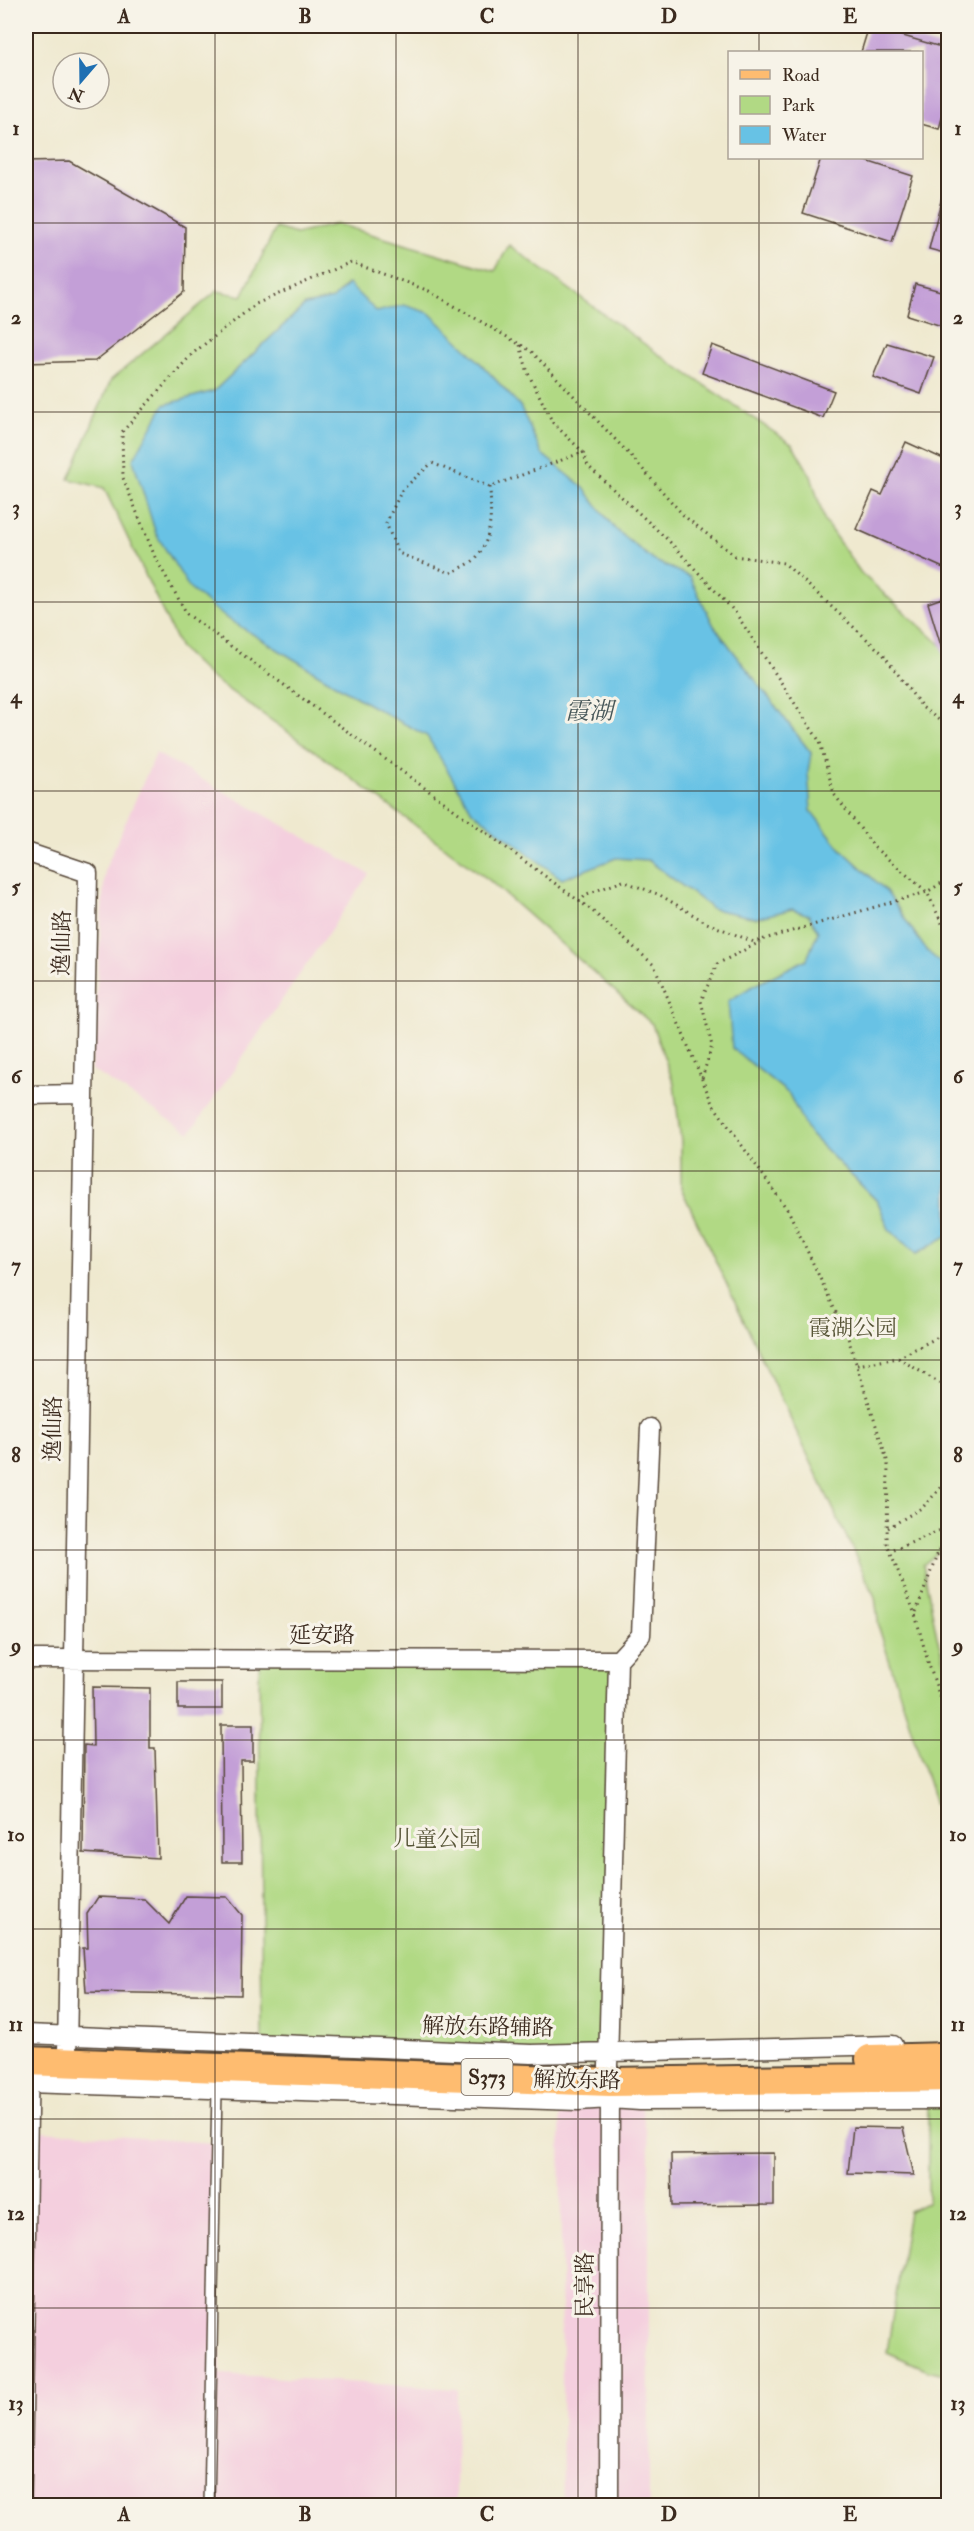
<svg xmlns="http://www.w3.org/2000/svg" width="974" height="2531" font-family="'IM FELL Double Pica','Noto Serif SC',serif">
<rect width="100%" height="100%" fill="#f7f3e8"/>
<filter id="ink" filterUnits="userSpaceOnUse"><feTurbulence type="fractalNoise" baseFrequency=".0167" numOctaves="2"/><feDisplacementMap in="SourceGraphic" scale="12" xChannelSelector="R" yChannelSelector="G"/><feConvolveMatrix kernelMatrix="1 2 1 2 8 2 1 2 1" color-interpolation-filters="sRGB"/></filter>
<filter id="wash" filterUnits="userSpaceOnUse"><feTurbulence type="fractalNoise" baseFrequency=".008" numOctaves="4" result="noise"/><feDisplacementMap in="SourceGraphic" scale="24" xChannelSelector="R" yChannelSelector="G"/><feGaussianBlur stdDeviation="1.35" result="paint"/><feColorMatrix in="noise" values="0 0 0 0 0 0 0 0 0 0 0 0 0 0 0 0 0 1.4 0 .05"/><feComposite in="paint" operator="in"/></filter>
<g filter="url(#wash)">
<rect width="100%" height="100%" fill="#efe9cf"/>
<path fill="#f4cfde" d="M156,753L369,874L190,1133L91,1069L105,869Z
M640,2101L649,2144V2505H563L560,2105Z
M26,2130L215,2143L221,2374L457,2389L456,2505H26Z"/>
<path fill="#b1d984" stroke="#768251" stroke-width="1.5" d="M337,224L495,271L509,245L661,356L793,445L811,476L825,522L861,573L948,651V1008L944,966L926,950L886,891L840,848L811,811L807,772L811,753L714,626L690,577L653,560L615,529L583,487L542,454L520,406L468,350L404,306L377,312L347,284L333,299L305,305L214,391L164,405L226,618L368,704L428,736L472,811L562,879L616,858L648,860L713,909L756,918L792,909L809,915L818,932L807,959L753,986L732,1048L789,1094L808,1132L878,1202L889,1229L916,1254L948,1236V1544L923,1565L937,1637L948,1672V1805L935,1804L879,1628L875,1597L681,1188V1142L674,1084L652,1024L489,880L323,757L209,676L180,648L104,488L69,479L111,380L217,291L242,296L276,228L296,234Z
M259,1659L618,1660L608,2066L262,2047Z
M928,2104H948V2375L928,2370L887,2352L909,2211L928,2202Z"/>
<path fill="#67c2e5" stroke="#517682" stroke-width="1.5" d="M348,284L377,312L404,305L429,313L468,350L520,406L542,454L583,487L615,529L653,560L690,577L714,626L811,753L808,772L811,811L840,848L886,891L926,950L944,966L948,1008V1236L916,1254L889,1229L878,1202L808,1132L789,1094L732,1048L728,1001L753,986L807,959L818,932L809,915L792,909L756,918L713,909L648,860L616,858L562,879L472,811L427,736L368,704L226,618L190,589L156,534L133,460L164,405L214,391L305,305L333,299Z
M948,1568V1595H944L943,1610L948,1624C936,1603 940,1590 948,1568Z"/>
<g id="blocks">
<path fill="#c39fd7" d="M869,26L948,49V96L939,129L921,124V52H861Z
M821,158H857L913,176L892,242L803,213Z
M69,161L185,227L184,292L95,361L26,363V162Z
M943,193L948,194V254L929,249Z
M915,284L948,293V328L907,315Z
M887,343L934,357L921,394L873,377Z
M712,345L834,391L823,418L702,373Z
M906,442L948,461V570L856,529L873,491L882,495Z
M948,596V658L945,659L928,603Z
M178,1682H222V1709H178Z
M92,1687L150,1688V1748H155L158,1858L83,1853L84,1745L93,1746Z
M221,1725H253V1761H241L242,1862H222Z
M186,1896L227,1897L242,1915L241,1995L86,1992L83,1948H88L87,1914L98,1897L144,1899L169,1924Z
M853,2127L903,2128L914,2175L848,2173Z
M774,2153V2205L672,2206L671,2154Z"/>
</g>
</g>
<g filter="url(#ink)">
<use href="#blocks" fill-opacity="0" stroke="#564739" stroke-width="1.5"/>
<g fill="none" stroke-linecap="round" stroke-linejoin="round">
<defs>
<path id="lane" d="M26,2506L33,2083
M209,2506L217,2089"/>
<path id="street" d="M26,852L88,873L67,2052
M26,1095L83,1094
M26,1659L618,1660
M26,2034L531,2054L893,2045
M26,2083L578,2101L610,2099L640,2101L948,2100
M609,2506L610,2082L608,2066L618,1660L641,1635L650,1428"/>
<path id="primary" d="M870,2059L948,2057
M26,2061L610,2082L948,2077"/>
</defs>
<use href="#lane" stroke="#564739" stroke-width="12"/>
<use href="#street" stroke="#564739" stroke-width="21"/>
<use href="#primary" stroke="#564739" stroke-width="32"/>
<path stroke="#564739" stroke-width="3" stroke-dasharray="1.5 4.5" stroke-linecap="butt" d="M520,345L528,373L553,423L583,452
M490,487C491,511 493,540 475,559C469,565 458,569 451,573L398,553L386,523L402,490L432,463L490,487L583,452L588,466L668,540L735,612L820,742L834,794L875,848L927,892L948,879
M948,727L922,707L883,654L784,563L735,556L684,516L631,456L531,351L429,291L351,262L256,304L192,354L122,432L123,478L155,557L187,614L590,909L654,965L712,1103L789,1212L848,1338L888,1463L887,1543L915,1614L928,1662L948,1721
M579,902L587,894L623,881L660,895L707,923L754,942L927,892L948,936
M702,1078L712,1046L701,1001L717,964L760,942
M898,1358L948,1388
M857,1365L898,1358L938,1337L948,1338
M888,1528L923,1507L948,1480
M894,1550L948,1527
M916,1612L944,1536L948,1534"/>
<use href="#lane" stroke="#fff" stroke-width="9"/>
<use href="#street" stroke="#fff" stroke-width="18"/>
<use href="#primary" stroke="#febc70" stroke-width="28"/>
</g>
</g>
<path fill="none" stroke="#3b2a1e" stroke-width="1.5" stroke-opacity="0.55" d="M215,26V2506M396,26V2506M578,26V2506M759,26V52M759,158V2506M26,223H948M26,412H948M26,602H948M26,791H948M26,981H948M26,1171H948M26,1360H948M26,1550H948M26,1740H948M26,1929H948M26,2119H948M26,2308H948"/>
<g text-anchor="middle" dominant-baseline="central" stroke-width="6" stroke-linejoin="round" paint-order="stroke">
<rect fill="#f7f3e8" stroke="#73665b" stroke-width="1.5" x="461.5" y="2059" width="51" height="36" rx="4.5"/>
<g font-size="21" font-weight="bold" fill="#3b2a1e">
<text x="487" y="2077">S373</text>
</g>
<g font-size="22" fill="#3b2a1e" stroke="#f7f3e8">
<text transform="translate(62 943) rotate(-89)">逸仙路</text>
<text transform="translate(53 1429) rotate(-89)">逸仙路</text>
<text x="322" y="1635">延安路</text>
<text transform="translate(488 2027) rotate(1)">解放东路辅路</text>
<text transform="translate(577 2080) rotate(1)">解放东路</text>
<text transform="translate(585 2285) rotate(-90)">民享路</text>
</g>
<g font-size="22" fill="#585638" stroke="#f7f3e8">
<text x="853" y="1328">霞湖公园</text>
<text x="437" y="1839">儿童公园</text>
</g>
<g font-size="24" font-style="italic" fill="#48585a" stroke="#f7f3e8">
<text x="589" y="711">霞湖</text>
</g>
</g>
<rect width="974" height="2531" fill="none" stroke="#f7f3e8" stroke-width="66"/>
<rect x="728" y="51" width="195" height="108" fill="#f7f3e8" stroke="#aca397" stroke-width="1.5"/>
<rect x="740" y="70" width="30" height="9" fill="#febc70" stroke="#aca397" stroke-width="1.5"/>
<text x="782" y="81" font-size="18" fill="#3b2a1e">Road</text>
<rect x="740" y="96" width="30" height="18" fill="#b1d984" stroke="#aca397" stroke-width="1.5"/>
<text x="782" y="111" font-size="18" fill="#3b2a1e">Park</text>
<rect x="740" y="126" width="30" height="18" fill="#67c2e5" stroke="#aca397" stroke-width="1.5"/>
<text x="782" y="141" font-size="18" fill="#3b2a1e">Water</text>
<g transform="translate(81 81) rotate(200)"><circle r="28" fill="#f7f3e8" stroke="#aca397" stroke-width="1.5"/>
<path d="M0-4.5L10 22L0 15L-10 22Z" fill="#1f6fb2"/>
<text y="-9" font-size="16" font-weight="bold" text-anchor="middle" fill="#3b2a1e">N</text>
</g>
<rect x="33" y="33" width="908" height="2465" fill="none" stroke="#3b2a1e" stroke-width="2"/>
<g font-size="20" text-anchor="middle" font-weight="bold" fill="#3b2a1e">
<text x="124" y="23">A</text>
<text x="305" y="23">B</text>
<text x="487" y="23">C</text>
<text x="669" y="23">D</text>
<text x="850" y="23">E</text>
<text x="16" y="135">1</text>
<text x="958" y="135">1</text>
<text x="16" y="324">2</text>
<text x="958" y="324">2</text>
<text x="16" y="514">3</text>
<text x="958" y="514">3</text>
<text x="16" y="703">4</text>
<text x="958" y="703">4</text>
<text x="16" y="893">5</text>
<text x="958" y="893">5</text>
<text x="16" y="1083">6</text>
<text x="958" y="1083">6</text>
<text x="16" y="1272">7</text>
<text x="958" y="1272">7</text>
<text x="16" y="1462">8</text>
<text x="958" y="1462">8</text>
<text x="16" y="1652">9</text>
<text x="958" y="1652">9</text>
<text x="16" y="1841">10</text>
<text x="958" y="1841">10</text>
<text x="16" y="2031">11</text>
<text x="958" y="2031">11</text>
<text x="16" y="2220">12</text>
<text x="958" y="2220">12</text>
<text x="16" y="2410">13</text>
<text x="958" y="2410">13</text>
<text x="124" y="2521">A</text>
<text x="305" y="2521">B</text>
<text x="487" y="2521">C</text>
<text x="669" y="2521">D</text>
<text x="850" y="2521">E</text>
</g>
</svg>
